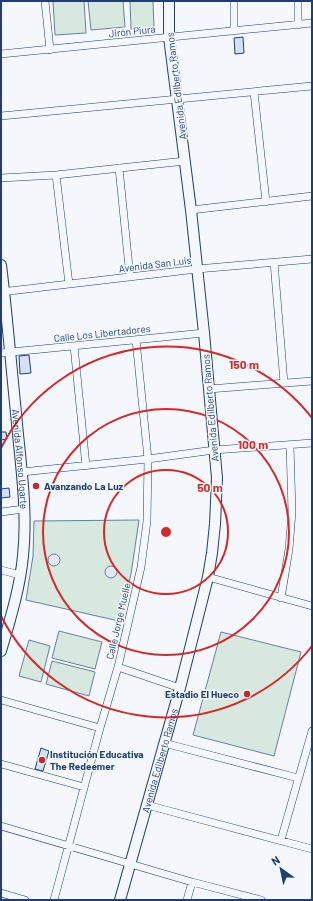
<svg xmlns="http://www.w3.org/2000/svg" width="313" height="901" font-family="Barlow,sans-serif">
<rect width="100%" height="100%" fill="#f4f7fb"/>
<path fill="#d7e8df" stroke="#687fa3" d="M53,1H84L86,33L55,35Z
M88,1H123L125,27L91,30Z
M130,1H153L154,28L131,29Z
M139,520L131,574L119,621L26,600L33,556L34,521Z
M59,631L102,642L95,669L52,658Z
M221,632L301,652L274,756L193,735Z
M29,640L50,646L41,682L19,676Z
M52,661L95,672L89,696L46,684Z"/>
<path fill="#e3e8f0" stroke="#687fa3" d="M48 560a6 6 0 1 1 12 0a6 6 0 1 1-12 0Z
M105 572a6 6 0 1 1 12 0a6 6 0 1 1-12 0Z"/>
<path fill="#d5e0f0" stroke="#1d3f73" d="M243,37L244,53L235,54L234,38Z
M29,355L31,373L20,374L19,356Z
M1,432H6L7,439L1,440Z
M9,488L10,497L1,498V489Z
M41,748L49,751L43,771L35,769Z"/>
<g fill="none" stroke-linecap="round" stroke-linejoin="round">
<defs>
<path id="street" d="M45,1L50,50
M234,1V31
M298,25V1
M1,54L312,23
M254,92L266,202
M1,116L312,86
M119,168L130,277
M56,175L69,284
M1,178L56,175L185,161
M191,210L312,196
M274,262L284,383
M1,292L197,269L312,259
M74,346L86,466
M1,353L204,333
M209,389L312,381
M22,472L148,459L214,450L312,443
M1,512L24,509
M1,570L20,575
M208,577L312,606
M281,598L289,549L292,512L290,445
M118,667L180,688
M1,700L100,728
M164,743L298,778
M1,764L84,787
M147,805L312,849
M1,826L192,882L261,900
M281,840L312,731
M1,893L25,900
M54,900L100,728L118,667L141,567L147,521L148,459L136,340
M187,900L192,882"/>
<g id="secondary">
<path id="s1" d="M1,265C7,314 11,364 16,413C20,460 28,509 23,556C20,588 10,620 1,651"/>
<path id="s2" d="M120,900L180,688L208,577L212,553L215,524L217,478L204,333L191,210L169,37V1"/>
</g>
</defs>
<use href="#street" stroke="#1d3f73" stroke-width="8"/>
<use href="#secondary" stroke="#1d3f73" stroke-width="12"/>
<use href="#street" stroke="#f4f7fb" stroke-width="7"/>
<use href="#secondary" stroke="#f4f7fb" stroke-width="10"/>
</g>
<g fill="none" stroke="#d62828" stroke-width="2">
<circle cx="166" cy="532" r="62"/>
<circle cx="166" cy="532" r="123"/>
<path d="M312 646A185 185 0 0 1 1 616M1 448A185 185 0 0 1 312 418"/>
</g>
<g fill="#c62828" stroke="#f4f7fb" stroke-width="1.5">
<circle cx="36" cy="486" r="4"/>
<circle cx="247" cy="694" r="4"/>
<circle cx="42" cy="760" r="4"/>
</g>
<g text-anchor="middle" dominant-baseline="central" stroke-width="3" stroke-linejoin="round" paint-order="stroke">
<g font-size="10" fill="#1d3f73" stroke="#f4f7fb">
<text transform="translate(132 31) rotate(-6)">Jirón Piura</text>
<text transform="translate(176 86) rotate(-97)">Avenida Edilberto Ramos</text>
<text transform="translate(155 264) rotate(-7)">Avenida San Luis</text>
<text transform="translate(102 333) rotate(-6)">Calle Los Libertadores</text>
<text transform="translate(210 408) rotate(-95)">Avenida Edilberto Ramos</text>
<text stroke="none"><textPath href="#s1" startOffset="195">Avenida Alfonso Ugarte</textPath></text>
<text transform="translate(118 621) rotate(-77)">Calle Jorge Muelle</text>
<text stroke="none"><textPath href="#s2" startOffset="145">Avenida Edilberto Ramos</textPath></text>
</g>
<g font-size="10" font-weight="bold" fill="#1d3f73" stroke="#f4f7fb" text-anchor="start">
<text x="44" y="486">Avanzando La Luz</text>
<text x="239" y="694" text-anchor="end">Estadio El Hueco</text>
<text x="50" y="754">Institución Educativa<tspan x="50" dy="12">The Redeemer</tspan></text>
</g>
</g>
<circle cx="166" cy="532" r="6" fill="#d62828" stroke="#f4f7fb" stroke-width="2"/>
<g font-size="12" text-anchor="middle" font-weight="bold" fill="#d62828" stroke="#f4f7fb" stroke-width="3" stroke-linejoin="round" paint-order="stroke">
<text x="244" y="369">150 m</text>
<text x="253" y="449">100 m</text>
<text x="210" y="492">50 m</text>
</g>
<rect width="313" height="901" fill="none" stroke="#1d3f73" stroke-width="4"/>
<g transform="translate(281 869) rotate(327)" stroke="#f4f7fb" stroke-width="3" paint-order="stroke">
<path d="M0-3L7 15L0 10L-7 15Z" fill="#1d3f73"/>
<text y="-6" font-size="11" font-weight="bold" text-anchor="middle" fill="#1d3f73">N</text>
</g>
</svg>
